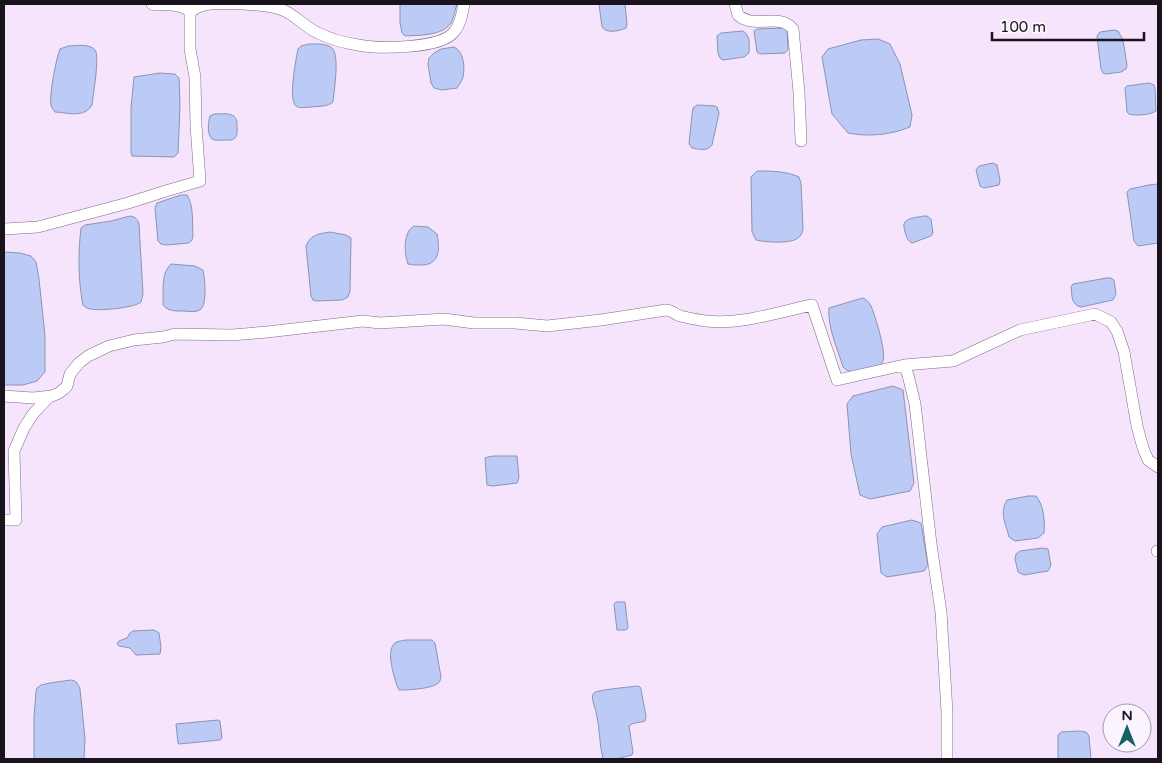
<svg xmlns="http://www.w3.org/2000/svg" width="1162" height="763" font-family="'Varela Round',sans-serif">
<rect width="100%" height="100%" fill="#f6e3fc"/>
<path fill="#bbcbf5" stroke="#8a94b4" d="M400,4H457C455,10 454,18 451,23C442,36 420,35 405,36L402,33L400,23Z
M599,4H625L627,24L626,28C619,31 607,34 602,27Z
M783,28L787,30L788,50L785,53L760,54L757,52L754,31L757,29Z
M1114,30L1118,31L1123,40L1127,65L1126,69L1121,72L1106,74L1103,73L1101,69L1097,36L1100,32Z
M743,31C751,36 749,45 749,53L744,57L723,60L720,58L718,53L717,36L721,33Z
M878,39L890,44L900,64L912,115L910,127C891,135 868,137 848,133L832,114L822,57L828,49L861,40Z
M309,44C316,44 326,43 332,48C340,55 334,91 333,102C327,107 319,106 311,107C306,107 300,109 296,106C288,100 296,59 298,49L301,46Z
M68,46C76,46 89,43 95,50C100,56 93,95 92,105C84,118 69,113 55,112C53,109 52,109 51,105C49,96 56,59 60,49Z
M454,47C464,52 465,67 463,77C462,81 459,85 457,88L442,90L434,88L431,83L428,64L429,58L434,53L441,49Z
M160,73L175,74L179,78L180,105L178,153L174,157L132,156L131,152V108L134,77Z
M1149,83L1154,85L1155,88L1156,111C1150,115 1136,116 1129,114L1127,112L1125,88L1127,86Z
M697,105L715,106L717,107L719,113L712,145C707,152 699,149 692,148L689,144L692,115L693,108Z
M214,114C225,114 238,111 237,126C237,130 238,135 235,138C232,141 228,140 224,140C220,140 215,141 212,139C207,135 208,122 210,116Z
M993,163L997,165L1000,180L999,185L984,188L980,186L976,170L979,166Z
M757,171C770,171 786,171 799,177L801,183L803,229C802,231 802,235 800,236C794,245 765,242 756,240L752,232L751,177Z
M1158,184V243L1138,246L1134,241L1127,192L1130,189L1149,185Z
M181,195H187C194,205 192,223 193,235L192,240L189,243L166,245L161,244L158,241L155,208L157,203Z
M130,216C136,217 137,219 139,224L143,294L141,302C134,308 100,311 90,309C87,308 85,307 83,305C78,280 78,254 81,228L85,225L111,221Z
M924,216H927L931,219L933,233L931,236L912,243C907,240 907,238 905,232C905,231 903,225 904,224C905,218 919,217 924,216Z
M414,226L428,227L437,234C440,249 440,265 421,265C416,265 413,265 408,264C404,253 403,232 414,226Z
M330,232L346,235L351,238L350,291L348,297L342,300L316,301L313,300L311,296L306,246C311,234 319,234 330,232Z
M4,252L20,253L31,256L36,262L39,279L45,336V372L37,381L23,385H4Z
M171,264L195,266L203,270C205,278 207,304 201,309C197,313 187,311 182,311C174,311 168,311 163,305C164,293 160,274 171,264Z
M1107,278H1111L1114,280L1116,294L1113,300L1081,307C1071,305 1072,295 1071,287L1073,284Z
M863,298C867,300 869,302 871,306C875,315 888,356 882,363C878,369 867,369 861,370C853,372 849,373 843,367C838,350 827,326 829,308L859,299Z
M893,386L903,390L914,483L910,491L870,499L860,495L851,454L847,404L853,396Z
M494,456H517L519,478L517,483L493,486L487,485L485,458L488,457Z
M1028,496H1036C1044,505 1045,522 1044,533L1038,538L1015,541L1009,537C1006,524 999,513 1007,500Z
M912,520L921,523L928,565L924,571L887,577L881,573L877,534L882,527Z
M1042,548L1048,549L1051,565L1048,571L1024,575L1018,572L1015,559L1016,554L1020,551Z
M616,602H625L628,628L626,630H617L614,604Z
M154,630L159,633L161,647L160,654L136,655L130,648L119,646L117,643L119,641L127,638L130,633L133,631Z
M406,640H432L435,643L441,677C440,681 440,682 437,684C429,689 408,690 399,690L397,686C394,676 386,652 394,644C396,641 402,641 406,640Z
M71,680C77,681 78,684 80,689L85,739L84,759H34V717L36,692L37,688L41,685L50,683Z
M637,686L640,687L641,689L646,717L645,721C640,723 633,722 629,726L633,752L632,755L616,759H603C599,744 600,727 596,712C595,707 590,697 594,693C596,690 630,687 637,686Z
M218,720L220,721L222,738L220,740L179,744L178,743L176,724Z
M1079,731L1086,732L1089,736L1091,759H1058V735L1061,732Z"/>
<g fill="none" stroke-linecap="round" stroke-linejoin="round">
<defs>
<path id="minor" d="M735,4L738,15C754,30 779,12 793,29L799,92L801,141
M190,12C194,9 199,6 204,5C219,2 266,4 280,9C294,13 304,27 318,33C330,39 345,43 358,45C378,49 441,49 454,32C461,24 462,13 464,4
M4,229L38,227L128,203L169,190L200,181L196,125L195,77L190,49V12C182,3 165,5 154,5L152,4
M904,365L953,361L1020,330L1095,314L1111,322L1117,331L1124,352L1137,426L1143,448L1148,460L1158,467
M4,396L33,398L52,396L59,393L64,389L67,386L70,374L79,363L88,356L109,346L134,340L163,337L175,334L232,335L267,332L363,321L380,323L444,319L474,323H515L547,326L601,320L666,310C672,310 674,314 680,316C688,318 698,320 706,321C742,325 778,312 812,305L837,380L904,365L908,375L915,404L931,544L941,612L947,712V759
M4,520H16L14,451L24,428L33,414L50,396
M1157,551H1158"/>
</defs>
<use href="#minor" stroke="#7c6c81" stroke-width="12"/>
<use href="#minor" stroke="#fff" stroke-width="11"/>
</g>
<rect width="1162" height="763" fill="none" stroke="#19131b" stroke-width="10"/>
<g transform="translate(1127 728)"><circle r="24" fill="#fcf5ff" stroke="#a19ba4"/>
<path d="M0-4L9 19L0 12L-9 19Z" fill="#136364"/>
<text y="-8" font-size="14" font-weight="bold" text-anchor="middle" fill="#19131b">N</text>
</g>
<path d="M992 32v8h152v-8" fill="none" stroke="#19131b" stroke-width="2.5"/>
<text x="1000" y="32" font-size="15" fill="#19131b" stroke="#fcf5ff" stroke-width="4" paint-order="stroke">100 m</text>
</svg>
